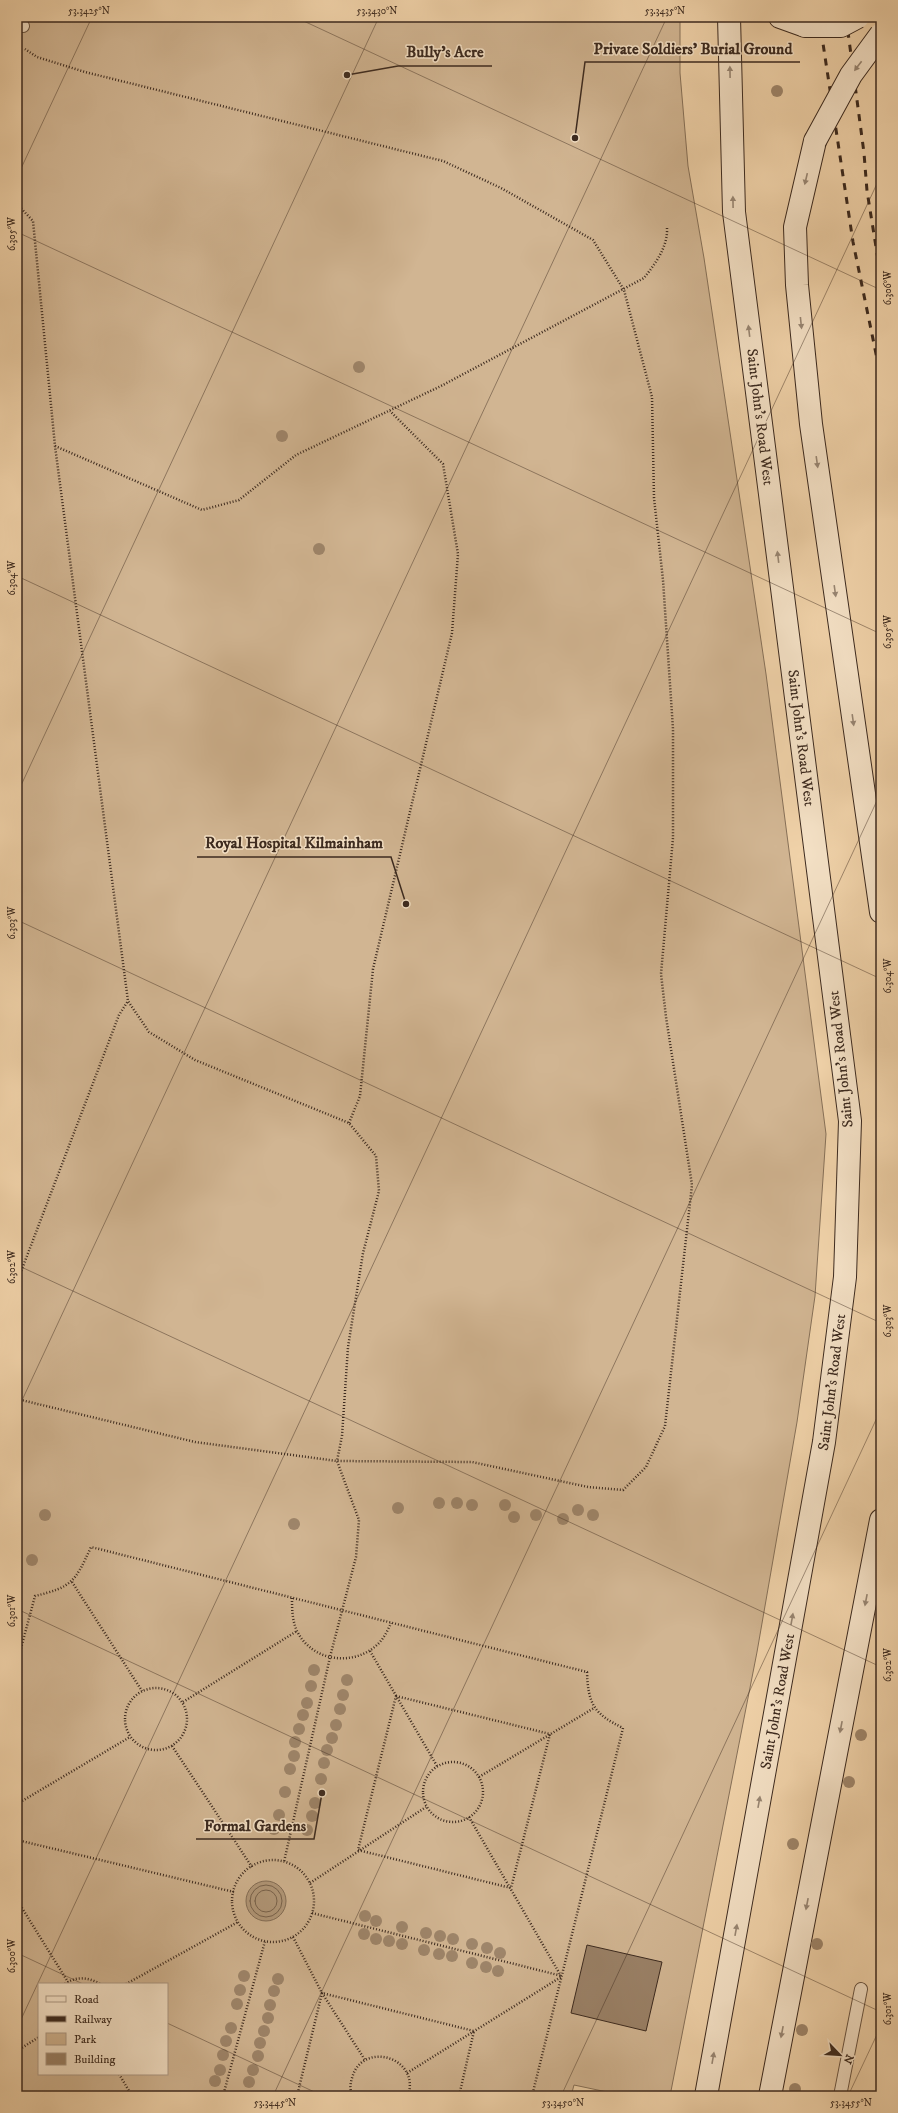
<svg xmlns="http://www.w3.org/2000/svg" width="898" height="2113" font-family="'IM FELL DW Pica',serif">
<rect width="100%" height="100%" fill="#f0d2a9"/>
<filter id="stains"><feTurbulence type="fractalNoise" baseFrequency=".005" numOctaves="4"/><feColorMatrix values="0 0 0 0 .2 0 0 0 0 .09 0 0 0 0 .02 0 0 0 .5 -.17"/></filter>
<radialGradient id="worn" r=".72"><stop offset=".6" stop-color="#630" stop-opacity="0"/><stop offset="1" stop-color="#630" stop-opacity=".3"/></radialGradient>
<path fill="#d1b592" stroke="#867058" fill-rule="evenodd" d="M17,17H680V73L688,166L704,258L766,674L826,1134L815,1296L797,1422L757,1652L670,2096H626L574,2085L571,2096H17ZM39,1984H167V2074H39Z"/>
<path fill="#b3997a" stroke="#836d56" d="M246 1901a20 20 0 1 1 40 0a20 20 0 1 1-40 0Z"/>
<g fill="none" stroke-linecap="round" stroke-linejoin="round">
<path stroke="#78624c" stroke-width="1" d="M250 1901a16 16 0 1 1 32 0a16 16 0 1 1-32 0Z
M255 1901a11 11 0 1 1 22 0a11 11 0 1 1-22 0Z"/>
</g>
<path fill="#9a8167" stroke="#3c2a1f" d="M587,1945L662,1962L646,2031L571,2013Z"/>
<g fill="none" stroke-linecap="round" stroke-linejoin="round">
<defs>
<path id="lane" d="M17,25L23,26
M840,2096L861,1989"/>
<g id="secondary">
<path d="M780,17L805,26"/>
<path d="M815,141L795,227L797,285L811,424L881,912"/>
<path id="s1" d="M706,2096L824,1442L845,1277L850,1121L734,212L729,17"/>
<path d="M770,2096L881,1520"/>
</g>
</defs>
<use href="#lane" stroke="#695442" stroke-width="14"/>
<use href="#secondary" stroke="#3c2a1f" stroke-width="24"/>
<path stroke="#3c2a1f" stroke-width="2.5" stroke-dasharray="1 2" stroke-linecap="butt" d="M17,204L33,221L55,446L128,1001L149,1032L195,1060L349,1123L376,1156L379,1191L363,1253L348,1347L342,1436L337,1461L359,1520L356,1557L330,1657L284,1862
M55,446L202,510L239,500L296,455L441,386L644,278C655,264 668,247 667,228
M349,1123L360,1096L373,969L452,633L458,554L443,464L390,411
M17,1282L119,1015L128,1001
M17,1399L195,1442L337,1461L472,1462L588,1487L623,1490L646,1467L665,1426L692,1185L666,1017L661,974L673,838V729L663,580L654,498L652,397L624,290L593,240L501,188L443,161L85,72L37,57L25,49
M72,1582L142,1691
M292,1598C292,1609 292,1620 297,1631C312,1662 354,1667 378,1644C384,1638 388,1630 391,1623
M370,1651L437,1766
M17,1663L35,1596C72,1587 75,1582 91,1547L587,1672C588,1704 594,1714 623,1728L532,2096
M125 1719a31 31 0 1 1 62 0a31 31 0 1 1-62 0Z
M396,1696L550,1734L511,1888L358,1850Z
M183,1702L297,1631
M172,1746L252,1867
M423 1792a30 30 0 1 1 60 0a30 30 0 1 1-60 0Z
M479,1777L594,1708
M17,1804L130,1737
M469,1817L561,1976
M17,1840L234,1892
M232 1901a41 41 0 1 1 82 0a41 41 0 1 1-82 0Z
M310,1883L426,1807
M17,1900L68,1982
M312,1913L562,1976
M293,1937L322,1993L365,2060
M65,1984C75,1976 89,1977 100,1984
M126,1984L238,1922
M17,2051L39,2037
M407,2073L561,1977
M119,2074L132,2096
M223,2096L265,1941
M297,2096L322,1993L474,2031L459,2096
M352,2096C350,2090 350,2084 352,2078C362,2040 421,2057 408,2096"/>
<use href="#lane" stroke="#f5e2c7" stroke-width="12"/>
<use href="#secondary" stroke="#f5e2c7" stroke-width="22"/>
<path stroke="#3c2a1f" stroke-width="3" stroke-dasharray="7 7" stroke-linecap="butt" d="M819,17L853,242L881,378
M846,17L864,153L867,191L881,278
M878,17L881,39"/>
<defs>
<path id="secondary-bridge" d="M805,26H841L858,17
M815,141L851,75L881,34"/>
</defs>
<use href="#secondary-bridge" stroke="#3c2a1f" stroke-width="24" stroke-linecap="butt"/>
<use href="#secondary-bridge" stroke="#f5e2c7" stroke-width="22"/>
</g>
<g fill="#9e856a">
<circle cx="777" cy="91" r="6"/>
<circle cx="359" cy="367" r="6"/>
<circle cx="282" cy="436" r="6"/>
<circle cx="319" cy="549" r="6"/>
<circle cx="439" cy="1503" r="6"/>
<circle cx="457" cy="1503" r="6"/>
<circle cx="472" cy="1505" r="6"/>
<circle cx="505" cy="1505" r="6"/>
<circle cx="398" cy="1508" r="6"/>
<circle cx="578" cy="1510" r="6"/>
<circle cx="45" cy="1515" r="6"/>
<circle cx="536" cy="1515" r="6"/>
<circle cx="593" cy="1515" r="6"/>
<circle cx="514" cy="1517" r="6"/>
<circle cx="563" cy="1519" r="6"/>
<circle cx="294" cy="1524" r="6"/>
<circle cx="32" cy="1560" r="6"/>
<circle cx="314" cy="1670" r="6"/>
<circle cx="347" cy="1680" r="6"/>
<circle cx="311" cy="1686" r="6"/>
<circle cx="343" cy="1695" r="6"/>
<circle cx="307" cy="1703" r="6"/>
<circle cx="340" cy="1709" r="6"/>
<circle cx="303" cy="1715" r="6"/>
<circle cx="336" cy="1725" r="6"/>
<circle cx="299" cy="1729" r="6"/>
<circle cx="861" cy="1735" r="6"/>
<circle cx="332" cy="1738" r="6"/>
<circle cx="295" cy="1742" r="6"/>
<circle cx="327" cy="1750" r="6"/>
<circle cx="294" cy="1756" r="6"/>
<circle cx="324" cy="1763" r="6"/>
<circle cx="290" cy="1769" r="6"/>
<circle cx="321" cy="1779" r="6"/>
<circle cx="849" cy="1782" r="6"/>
<circle cx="285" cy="1792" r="6"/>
<circle cx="315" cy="1803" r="6"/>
<circle cx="279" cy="1815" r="6"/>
<circle cx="312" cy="1816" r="6"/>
<circle cx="274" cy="1829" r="6"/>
<circle cx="307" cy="1830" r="6"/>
<circle cx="793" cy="1844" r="6"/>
<circle cx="365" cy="1916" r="6"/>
<circle cx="376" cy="1921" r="6"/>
<circle cx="402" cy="1927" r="6"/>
<circle cx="426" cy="1933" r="6"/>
<circle cx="364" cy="1934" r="6"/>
<circle cx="440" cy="1936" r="6"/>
<circle cx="376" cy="1939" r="6"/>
<circle cx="453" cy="1939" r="6"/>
<circle cx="389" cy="1941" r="6"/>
<circle cx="402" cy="1944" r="6"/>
<circle cx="472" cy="1944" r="6"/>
<circle cx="817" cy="1944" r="6"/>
<circle cx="487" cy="1948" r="6"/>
<circle cx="424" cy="1950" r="6"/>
<circle cx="500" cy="1953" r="6"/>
<circle cx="439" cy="1954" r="6"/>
<circle cx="452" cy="1956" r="6"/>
<circle cx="472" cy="1963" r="6"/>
<circle cx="486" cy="1967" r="6"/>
<circle cx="498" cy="1971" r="6"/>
<circle cx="244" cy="1976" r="6"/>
<circle cx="278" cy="1979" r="6"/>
<circle cx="240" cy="1990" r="6"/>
<circle cx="274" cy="1991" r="6"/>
<circle cx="237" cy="2004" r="6"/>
<circle cx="270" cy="2005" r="6"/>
<circle cx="268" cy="2018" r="6"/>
<circle cx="231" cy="2028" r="6"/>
<circle cx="802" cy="2030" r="6"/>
<circle cx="264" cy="2031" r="6"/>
<circle cx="226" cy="2041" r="6"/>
<circle cx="260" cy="2043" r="6"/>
<circle cx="223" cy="2055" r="6"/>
<circle cx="258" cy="2056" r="6"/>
<circle cx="220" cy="2070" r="6"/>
<circle cx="253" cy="2070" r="6"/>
<circle cx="215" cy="2081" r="6"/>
<circle cx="249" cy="2082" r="6"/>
<circle cx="795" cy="2089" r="6"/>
</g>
<defs><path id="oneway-solid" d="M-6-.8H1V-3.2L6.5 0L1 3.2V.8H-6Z"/></defs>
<g fill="#988673">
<use href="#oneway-solid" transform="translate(858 66) rotate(127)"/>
<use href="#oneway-solid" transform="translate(730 72) rotate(-91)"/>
<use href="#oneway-solid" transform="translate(806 179) rotate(103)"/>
<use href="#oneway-solid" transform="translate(733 202) rotate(-91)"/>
<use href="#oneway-solid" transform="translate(801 323) rotate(84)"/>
<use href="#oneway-solid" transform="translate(749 331) rotate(-97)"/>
<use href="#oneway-solid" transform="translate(817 462) rotate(82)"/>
<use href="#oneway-solid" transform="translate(778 557) rotate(-97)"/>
<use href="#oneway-solid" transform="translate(835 591) rotate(82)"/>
<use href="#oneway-solid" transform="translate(853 720) rotate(82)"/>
<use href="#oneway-solid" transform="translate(866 1600) rotate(101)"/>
<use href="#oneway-solid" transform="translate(792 1619) rotate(-80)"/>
<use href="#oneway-solid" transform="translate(841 1727) rotate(101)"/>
<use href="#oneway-solid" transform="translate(759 1802) rotate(-80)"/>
<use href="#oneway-solid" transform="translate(807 1904) rotate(101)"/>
<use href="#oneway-solid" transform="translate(736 1930) rotate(-80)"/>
<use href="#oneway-solid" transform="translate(782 2032) rotate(101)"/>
<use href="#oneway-solid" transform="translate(713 2058) rotate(-80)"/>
</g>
<path fill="none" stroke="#3c2a1f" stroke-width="1" stroke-opacity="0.45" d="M295,17L881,290M17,177L92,17M17,232L881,634M17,576L881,979M17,794L379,17M17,920L881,1323M17,1265L881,1667M17,1411L667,17M17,1609L881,2012M17,1953L83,1984M167,2023L323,2096M17,2028L881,175M273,2096L881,792M561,2096L881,1409M848,2096L881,2026"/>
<g text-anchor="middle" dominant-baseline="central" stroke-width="3" stroke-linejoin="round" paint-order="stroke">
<g font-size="15" fill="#3c2a1f" stroke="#f5e2c7">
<text transform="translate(760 417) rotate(83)">Saint John's Road West</text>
<text transform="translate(801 738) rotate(83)">Saint John's Road West</text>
<text transform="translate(841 1059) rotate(-96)">Saint John's Road West</text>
<text stroke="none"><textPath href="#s1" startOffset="725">Saint John's Road West</textPath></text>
<text stroke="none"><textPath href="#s1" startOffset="401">Saint John's Road West</textPath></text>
</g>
</g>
<path fill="none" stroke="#3c2a1f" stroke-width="1.5" d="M575 138L585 62H800M347 75L398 66H492M406 904L391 857H197M322 1793L314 1839H196"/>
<g fill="#3c2a1f" stroke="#f5e2c7" stroke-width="1.5">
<circle cx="575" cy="138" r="4"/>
<circle cx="347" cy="75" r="4"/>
<circle cx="406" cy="904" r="4"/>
<circle cx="322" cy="1793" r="4"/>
</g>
<g font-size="16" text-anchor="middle" font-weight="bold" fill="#3c2a1f" stroke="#f5e2c7" stroke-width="3" stroke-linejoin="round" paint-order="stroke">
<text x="693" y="54">Private Soldiers' Burial Ground</text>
<text x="445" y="57">Bully's Acre</text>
<text x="294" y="848">Royal Hospital Kilmainham</text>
<text x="255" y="1831">Formal Gardens</text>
</g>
<rect width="898" height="2113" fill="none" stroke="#f0d2a9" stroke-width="44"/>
<rect x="38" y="1983" width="130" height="92" fill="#f5e2c7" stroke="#ab9884"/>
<rect x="46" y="1996" width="20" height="6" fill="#f5e2c7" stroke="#ab9884"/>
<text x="74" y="2003" font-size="12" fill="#3c2a1f">Road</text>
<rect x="46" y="2016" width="20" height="6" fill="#3c2a1f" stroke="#ab9884"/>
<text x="74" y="2023" font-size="12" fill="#3c2a1f">Railway</text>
<rect x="46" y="2033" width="20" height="12" fill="#d1b592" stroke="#ab9884"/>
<text x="74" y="2043" font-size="12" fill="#3c2a1f">Park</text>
<rect x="46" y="2053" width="20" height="12" fill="#9a8167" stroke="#ab9884"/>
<text x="74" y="2063" font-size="12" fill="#3c2a1f">Building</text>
<g transform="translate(840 2055) rotate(115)" stroke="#f5e2c7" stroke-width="3" paint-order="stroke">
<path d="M0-3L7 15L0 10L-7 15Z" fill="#3c2a1f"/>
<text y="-6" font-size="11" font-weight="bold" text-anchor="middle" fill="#3c2a1f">N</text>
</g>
<rect x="22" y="22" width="854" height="2069" fill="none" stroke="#3c2a1f" stroke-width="1.5"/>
<g font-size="10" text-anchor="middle" fill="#3c2a1f">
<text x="89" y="14">53.3425°N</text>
<text x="377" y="14">53.3430°N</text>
<text x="665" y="14">53.3435°N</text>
<text transform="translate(11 234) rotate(-90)" y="4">6.305°W</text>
<text transform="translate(887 288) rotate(-90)" y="4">6.306°W</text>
<text transform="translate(11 578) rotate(-90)" y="4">6.304°W</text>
<text transform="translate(887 632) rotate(-90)" y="4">6.305°W</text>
<text transform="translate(11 923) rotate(-90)" y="4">6.303°W</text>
<text transform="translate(887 976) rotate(-90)" y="4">6.304°W</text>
<text transform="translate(11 1267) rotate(-90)" y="4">6.302°W</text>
<text transform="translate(887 1321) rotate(-90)" y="4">6.303°W</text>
<text transform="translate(11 1611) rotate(-90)" y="4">6.301°W</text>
<text transform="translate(887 1665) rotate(-90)" y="4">6.302°W</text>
<text transform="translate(11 1956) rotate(-90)" y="4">6.300°W</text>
<text transform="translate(887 2009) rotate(-90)" y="4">6.301°W</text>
<text x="275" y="2106">53.3445°N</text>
<text x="563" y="2106">53.3450°N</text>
<text x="851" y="2106">53.3455°N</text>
</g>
<rect width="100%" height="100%" filter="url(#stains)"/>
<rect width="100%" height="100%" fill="url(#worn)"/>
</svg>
